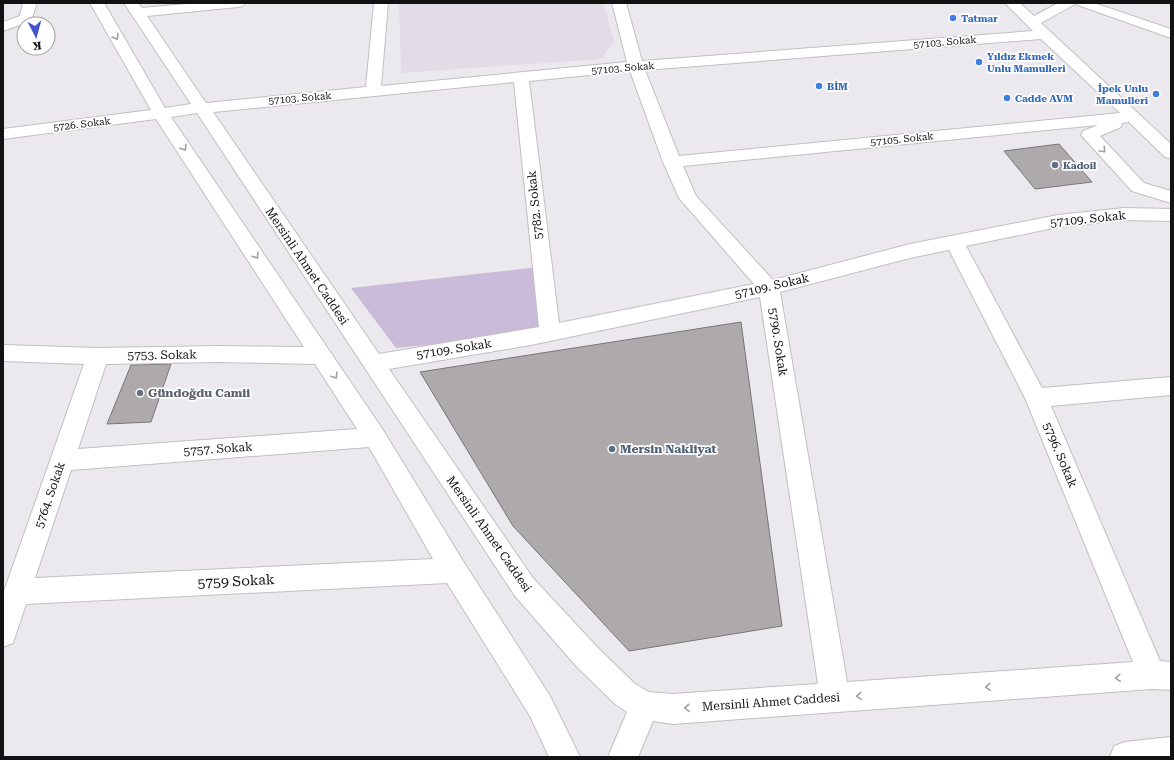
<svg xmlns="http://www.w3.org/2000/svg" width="1174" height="760" font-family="'Roboto Serif',serif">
<rect width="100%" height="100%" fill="#ebe9ed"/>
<path fill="#e2dce7" d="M399,3H603L614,41L601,59L401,73Z"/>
<path fill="#cabcd8" d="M539,267L547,333L396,348L351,288Z"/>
<path fill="#aeaaab" stroke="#797677" d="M1059,144L1092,182L1035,189L1004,151Z
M741,322L782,626L629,651L513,526L420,372Z
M171,364L151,422L107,424L131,365Z"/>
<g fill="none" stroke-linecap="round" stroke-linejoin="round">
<defs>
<path id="minor" d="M23,3H37L31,21L3,31V22L20,16Z
M90,3H104L165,108L191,104L124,3H138L142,8L197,3H245L243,6L238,7L147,16L206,103L366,87L374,3H388L381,86L627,62L612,3H626L642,61L1033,31L1005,3H1020L1034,16L1058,3H1094L1171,29V38L1075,4L1041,23L1171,144V158L1165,157L1129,122L1122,123L1121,127L1100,136L1144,183L1171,191V203L1132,191L1081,135L1083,131L1098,125L683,166L696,196L773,280L910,244L1058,215L1124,208L1171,209V221L1124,220L1058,227L966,246L1042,388L1171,377V395L1051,406L1160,661L1171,662V690L1152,689L673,724L653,721L638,757H608L627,712L615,704L577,667L515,596L197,113L171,117L383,430L463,561L550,696L580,757H549L530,716L447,583L26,604L13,643L3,647V594L84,364L3,361V345L98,348L217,346L304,347L156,119L3,139V129L151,110ZM1041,39L1120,113L679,156L645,70ZM630,71L663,162L679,198L754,284L559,323L529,81ZM514,82L539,327L379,354L213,112ZM949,250L1025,398L1133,662L847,682L780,292L910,258ZM760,297L818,684L673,694L649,692L635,684L597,647L533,578L389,369L531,345ZM217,362L315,364L357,429L78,449L106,364ZM369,447L433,559L35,578L71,470Z
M1171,737V757H1110L1114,746L1125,742Z"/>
</defs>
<use href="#minor" stroke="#c0bfc2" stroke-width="2"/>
<use href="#minor" fill="#fff" fill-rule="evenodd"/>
</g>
<defs><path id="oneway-chevron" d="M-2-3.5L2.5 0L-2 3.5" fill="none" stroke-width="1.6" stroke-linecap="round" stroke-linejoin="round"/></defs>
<g stroke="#a0a0a1">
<use href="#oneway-chevron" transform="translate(116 37) rotate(60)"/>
<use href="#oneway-chevron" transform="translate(184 148) rotate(57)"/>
<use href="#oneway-chevron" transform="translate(1103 150) rotate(47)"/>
<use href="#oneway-chevron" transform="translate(256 256) rotate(57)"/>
<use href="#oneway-chevron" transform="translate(335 376) rotate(57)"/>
<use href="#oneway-chevron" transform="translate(1118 678) rotate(176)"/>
<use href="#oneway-chevron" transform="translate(988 687) rotate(176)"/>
<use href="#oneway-chevron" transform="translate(859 696) rotate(176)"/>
<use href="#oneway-chevron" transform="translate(687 708) rotate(176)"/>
</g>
<g fill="#3f7fe0" stroke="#fff" stroke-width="1.5">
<circle cx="953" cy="18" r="4"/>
<circle cx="979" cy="62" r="4"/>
<circle cx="819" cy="86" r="4"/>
<circle cx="1156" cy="94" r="4"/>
<circle cx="1007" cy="98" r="4"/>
</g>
<g fill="#5c6f8a" stroke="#fff" stroke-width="1.5">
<circle cx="1055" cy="165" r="4"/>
<circle cx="612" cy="449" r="4"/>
</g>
<circle fill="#6b7280" stroke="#fff" stroke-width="1.5" cx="140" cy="393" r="4"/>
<g text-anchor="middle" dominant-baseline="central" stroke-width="3.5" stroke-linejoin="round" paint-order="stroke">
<g font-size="10" font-weight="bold" fill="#366cbe" stroke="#fff" text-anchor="start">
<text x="961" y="18">Tatmar</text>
<text x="987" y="56">Yıldız Ekmek<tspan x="987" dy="12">Unlu Mamulleri</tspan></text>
<text x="827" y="86">BİM</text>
<text x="1148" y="88" text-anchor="end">İpek Unlu<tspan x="1148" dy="12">Mamulleri</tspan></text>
<text x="1015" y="98">Cadde AVM</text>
</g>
<g font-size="10" fill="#121213" stroke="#fff">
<text transform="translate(945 42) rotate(-5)">57103. Sokak</text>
<text transform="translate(623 68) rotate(-5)">57103. Sokak</text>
<text transform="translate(300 98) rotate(-5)">57103. Sokak</text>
<text transform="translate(82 124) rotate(-7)">5726. Sokak</text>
<text transform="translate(902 139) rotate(-6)">57105. Sokak</text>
</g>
<g font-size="10" font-weight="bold" fill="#4e5e75" stroke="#fff" text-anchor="start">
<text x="1063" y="165">Kadoil</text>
</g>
<g font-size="12" fill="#121213" stroke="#fff">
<text transform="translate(535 205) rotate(-96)">5782. Sokak</text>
<text transform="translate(1088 219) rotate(-6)">57109. Sokak</text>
<text transform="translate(307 266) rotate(56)">Mersinli Ahmet Caddesi</text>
<text transform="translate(772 286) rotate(-13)">57109. Sokak</text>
<text transform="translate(778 342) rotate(81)">5790. Sokak</text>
<text transform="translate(454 349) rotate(-9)">57109. Sokak</text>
<text transform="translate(162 355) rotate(-1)">5753. Sokak</text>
<text transform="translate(218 449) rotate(-4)">5757. Sokak</text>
<text transform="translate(1060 455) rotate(67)">5796. Sokak</text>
<text transform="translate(50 495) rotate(-71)">5764. Sokak</text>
<text transform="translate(489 534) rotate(55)">Mersinli Ahmet Caddesi</text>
<text transform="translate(771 702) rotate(-4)">Mersinli Ahmet Caddesi</text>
</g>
<g font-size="12" font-weight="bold" fill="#5b616d" stroke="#fff" text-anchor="start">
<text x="148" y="393">Gündoğdu Camii</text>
</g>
<g font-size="12" font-weight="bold" fill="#4e5e75" stroke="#fff" text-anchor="start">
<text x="620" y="449">Mersin Nakliyat</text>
</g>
<g font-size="14" fill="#121213" stroke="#fff">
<text transform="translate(236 581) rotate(-3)">5759 Sokak</text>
</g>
</g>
<rect width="1174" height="760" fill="none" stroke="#121213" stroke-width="8"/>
<g transform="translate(36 36) rotate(174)"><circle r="19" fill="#ffffff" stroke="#a0a0a1"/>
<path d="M0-3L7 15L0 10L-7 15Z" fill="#4355c9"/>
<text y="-6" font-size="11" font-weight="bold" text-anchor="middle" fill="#121213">K</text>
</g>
</svg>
